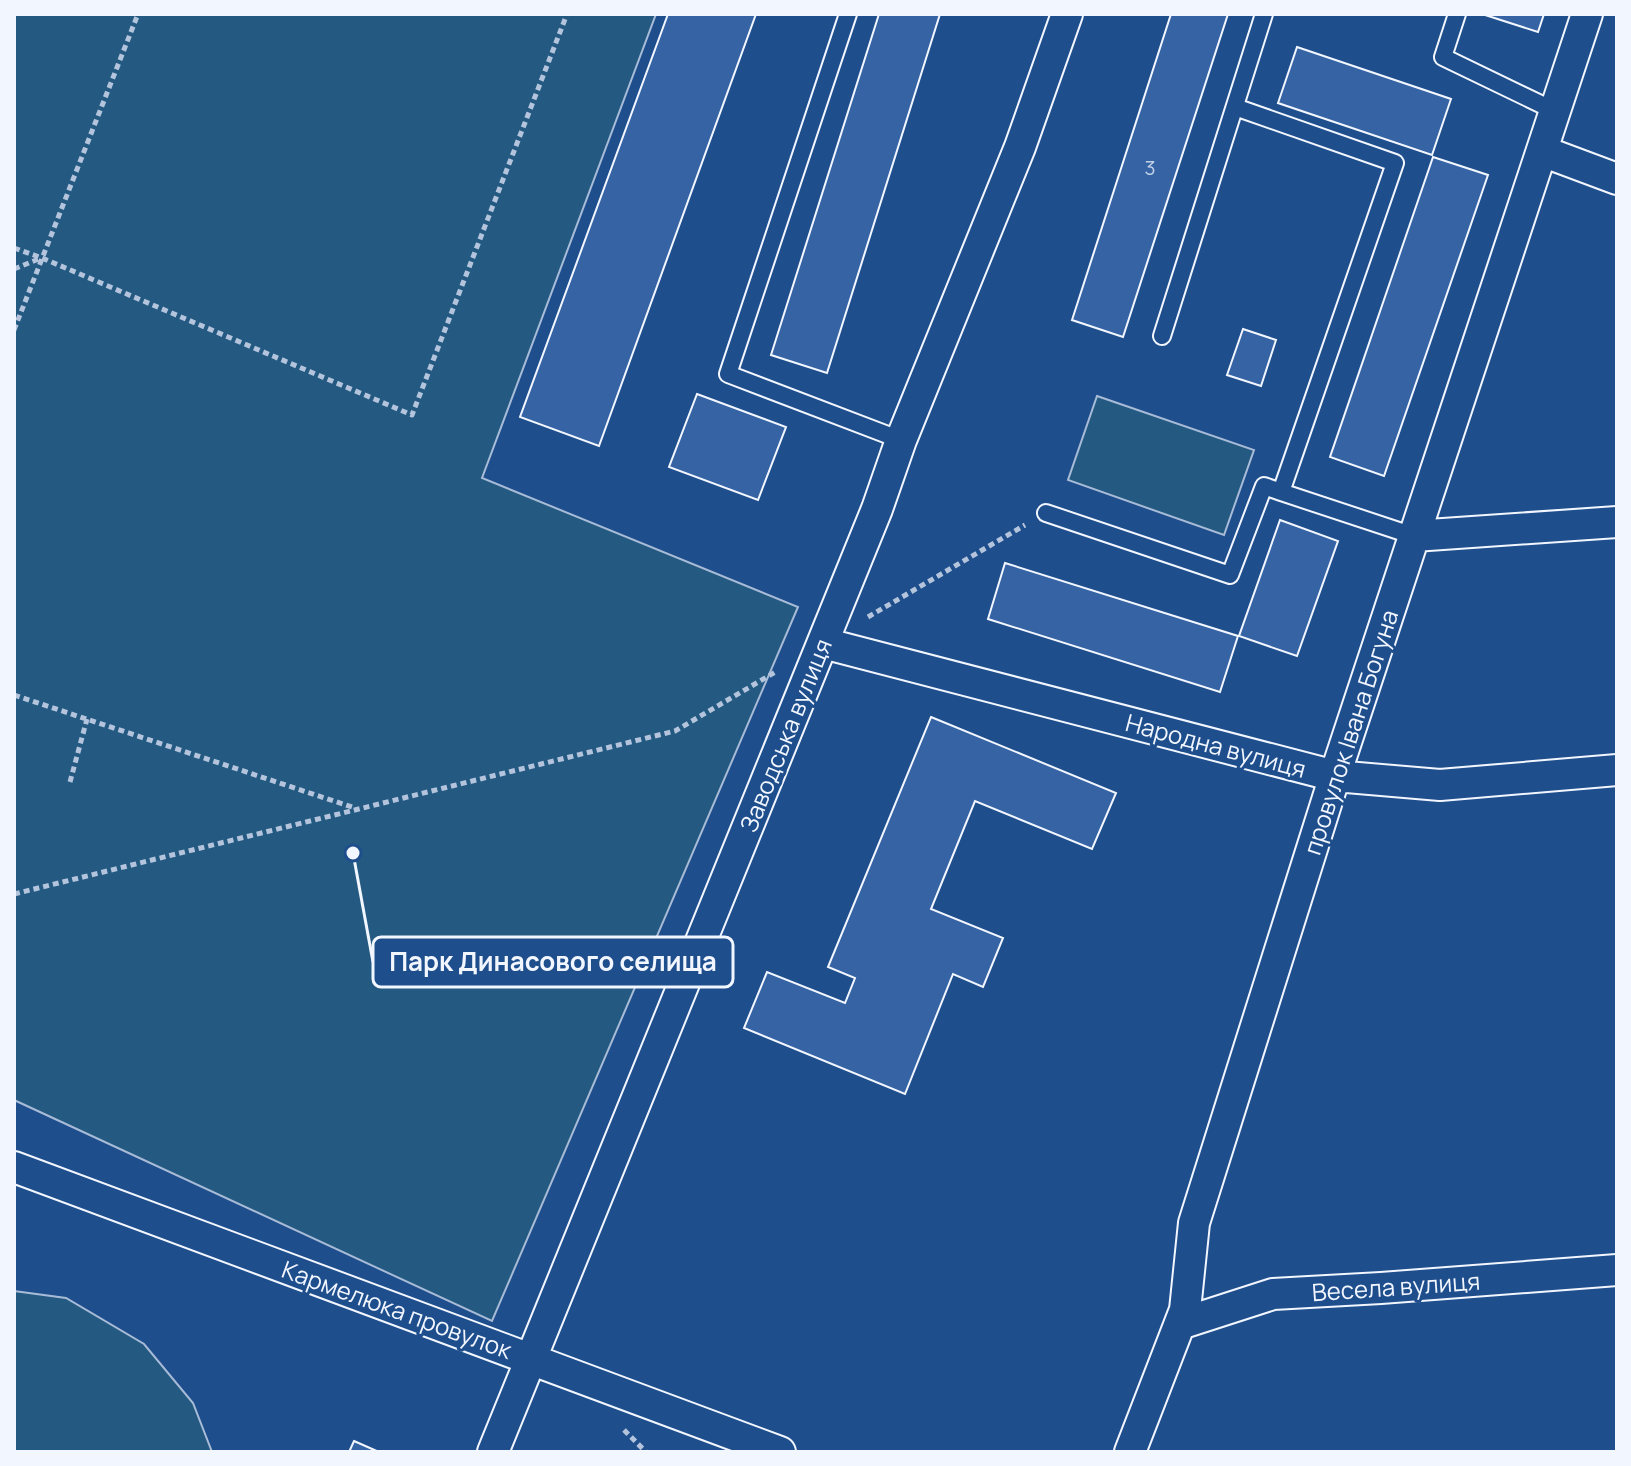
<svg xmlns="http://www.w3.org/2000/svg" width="1631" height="1466" font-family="Manrope,sans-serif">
<rect width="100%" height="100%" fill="#1f4e8c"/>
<path fill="#245a82" stroke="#a8bbd7" stroke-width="2" d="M14,14H656L482,478L798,607L492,1321L14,1100Z
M1097,396L1254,450L1224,535L1068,480Z
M14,1291L66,1298L144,1344L193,1403L212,1452H14Z"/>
<path fill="#3563a3" stroke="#f2f6ff" stroke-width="2" d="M668,14H756L599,446L520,417Z
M879,14H940L827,373L771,355Z
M1171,14H1228L1123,337L1072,320Z
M1482,14H1544L1538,32Z
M1297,47L1451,99L1432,155L1278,103Z
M1433,157L1488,175L1384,476L1330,457Z
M1243,329L1276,340L1261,386L1227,375Z
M697,394L786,427L758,500L669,467Z
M1280,520L1338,541L1297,656L1239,636Z
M1005,563L1238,636L1220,692L988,619Z
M931,717L1116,793L1092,849L975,801L931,909L1003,938L983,987L953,974L905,1094L744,1028L767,972L845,1003L855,978L828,967Z
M354,1441L379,1452H349Z"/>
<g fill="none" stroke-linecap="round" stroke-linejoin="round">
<defs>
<path id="service" d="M848,14L728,374L901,440
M1457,14L1443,57L1555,111
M1162,336L1264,14
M1281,492L1414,536
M1046,513L1230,575L1264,486L1281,492L1395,163L1235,107"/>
<path id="minor" d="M1542,151L1617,179
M1414,536L1617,522
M823,643L1335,776L1440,785L1617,770
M14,1167L780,1452
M1180,1324L1273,1294L1381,1288L1617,1270
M493,1452L877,509L901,440L1020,147L1067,14
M1130,1452L1185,1310L1194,1223L1338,766L1587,14"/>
</defs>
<use href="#service" stroke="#f2f6ff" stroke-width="20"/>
<use href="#minor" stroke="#f2f6ff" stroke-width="34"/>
<path stroke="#b3c4dc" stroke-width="5" stroke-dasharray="6 4" stroke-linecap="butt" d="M14,248L42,258L412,415L567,14
M14,269L41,258
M14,330L138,14
M868,617L1025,525
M14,695L355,808
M70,782L87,719
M14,894L675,731L777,671
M624,1430L646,1452"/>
<use href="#service" stroke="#1f4e8c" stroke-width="16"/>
<use href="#minor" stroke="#1f4e8c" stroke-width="30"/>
</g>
<g text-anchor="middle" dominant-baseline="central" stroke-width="6" stroke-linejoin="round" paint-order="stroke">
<g font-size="20" fill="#c3d1e8">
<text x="1150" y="167">3</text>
</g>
<g font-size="24" fill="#f2f6ff" stroke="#1f4e8c">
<text transform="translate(1350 732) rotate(-72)">провулок Івана Богуна</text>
<text transform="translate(785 735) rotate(-68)">Заводська вулиця</text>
<text transform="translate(1216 745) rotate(15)">Народна вулиця</text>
<text transform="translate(1396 1286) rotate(-4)">Весела вулиця</text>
<text transform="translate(397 1309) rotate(20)">Кармелюка провулок</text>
</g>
</g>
<path fill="none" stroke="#f2f6ff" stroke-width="3" d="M353 853L373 962"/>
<circle fill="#f2f6ff" stroke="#1f4e8c" stroke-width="3" cx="353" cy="853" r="8"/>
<rect fill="#1f4e8c" stroke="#f2f6ff" stroke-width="3" x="373" y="937" width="360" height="50" rx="8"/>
<g font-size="26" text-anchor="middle" font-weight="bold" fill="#f2f6ff">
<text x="553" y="971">Парк Динасового селища</text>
</g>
<rect width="1631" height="1466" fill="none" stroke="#f2f6ff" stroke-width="32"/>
</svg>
